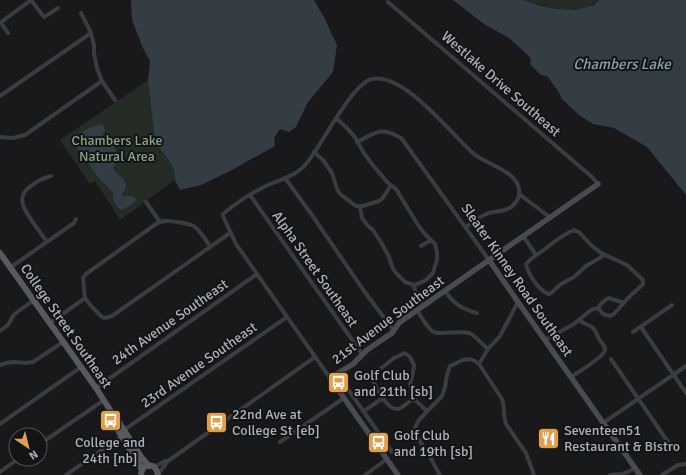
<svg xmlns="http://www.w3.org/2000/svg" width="686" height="475" font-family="Signika,sans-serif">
<rect width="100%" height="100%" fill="#19191b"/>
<path fill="#252c26" d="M524,0H599C578,18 547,7 524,0Z
M148,80L158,146L170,162L174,170L175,180L120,220L95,181L90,184L60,140Z"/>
<path fill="#333d43" d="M131,0H314L324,17L337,45L333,72L308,102L296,127L289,132L280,129L274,138L275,146L230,171L201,185L180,190L175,180L174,170L170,162L158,146L155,139L148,80L150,61L143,48L132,20Z
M453,0H524L541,6L558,9L575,10L594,5L599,0H686V195L647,147L614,128L593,124L579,115L562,99L558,91L547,76L541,75L530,64L531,60L529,56L509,38L484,24Z
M101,124L103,126L105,130C104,133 101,137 103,140C104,140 108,141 109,141C115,144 118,156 116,162C115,164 114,166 113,168C115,175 126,177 126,186C125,189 123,193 122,196C125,197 127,195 130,196C132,196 134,197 135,198L136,200L134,203L122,210C114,207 113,200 113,192L98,177L77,148C76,145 74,142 75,138C78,133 95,125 101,124Z"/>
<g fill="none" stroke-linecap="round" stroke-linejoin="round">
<path stroke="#3a3c3f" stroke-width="4" d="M31,0L44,17L58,8
M388,2L592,177L598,184
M81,13L91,33L94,45V53L97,68L102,81L115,100
M0,23L31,0
M1,23L8,33
M0,96L91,33
M336,118L347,128L354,136L364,153L372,164L387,182L396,189L418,225L424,233L435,244L437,252V259L433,273L426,280L420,283L414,285
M0,137L13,138L25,135L102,81
M357,142C377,132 382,126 402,139L486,256L489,260
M314,152L323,160L332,173L337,189L340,194L356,206H363L379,201L383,198L391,185
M285,178L312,215L364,291L394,331
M519,194L551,218
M250,195L362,354
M146,202L160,222
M360,207L362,218L368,226L373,230L381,242L389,257L393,269L397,274L405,282L414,285
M523,236L536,255
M47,242C42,235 37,228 32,221C24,209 15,197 31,186C37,181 43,178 51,176
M421,246L431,240
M211,247C206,241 201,232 195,227C190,223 172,221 165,221C162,221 158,223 156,224L86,274L83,278L85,298L91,306L102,317C106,319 109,317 112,316L230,233
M11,267L74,223L76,219
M414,285L415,291L423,306
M445,291C454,304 462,309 477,313
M598,308L603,314L610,316L614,314L627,299L643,284V280L627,265L601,253L591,245L579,232L574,230C561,235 552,244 541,252C535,256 531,258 526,264C529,276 537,288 548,294L551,293L561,284L574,277L586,266L598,259L604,255
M598,308C601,303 605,300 609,298L624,303
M417,310C421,316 426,326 432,331C438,336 459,330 469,333C476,336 482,344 488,349
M50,323L85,298
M641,327L686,393
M0,331L8,325L13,316L16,313L34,300
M633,332L672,305
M545,340L574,324L591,310L598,308
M611,359L670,445
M479,364L488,349L500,336L518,302
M0,365L6,363L13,362L26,363L33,362L63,342
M571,377C577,373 605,356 605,350C605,346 601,342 599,339C597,335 596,331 593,328C589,324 583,324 579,320
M330,378L236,244L223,216V214C234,205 251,193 264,187C278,180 295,177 306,164C321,147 351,84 372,79C404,72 452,135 474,154C487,165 522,172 519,194C519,197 518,199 516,202C508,213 497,210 486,214C479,217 472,223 466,227
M345,385L392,452
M96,388L257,274
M414,399C409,401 401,409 398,409C387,411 376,387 372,379L374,374L394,358L405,353L410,357L414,365L413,373L410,384L414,399L427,411
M364,411L383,398
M603,423L686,366
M0,424L81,367
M124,430L287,317
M280,442L344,398
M40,444L104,400
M154,467L165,461H168L315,357
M0,472L18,459
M158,474L166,464L168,461
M66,475L122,436
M365,475L387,459
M440,475L426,450L416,436L415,432V428L419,420L442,396L445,387L447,375L450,366L463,360L470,359L475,361L479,364L502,399C505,407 503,416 506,424L526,453L534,475
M610,475L622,474L636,468
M662,475L678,465L686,464"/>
<path stroke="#484b4f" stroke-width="5.5" d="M489,260L518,302L640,475
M398,475L330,378L353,364L367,350L392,333L399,323L403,320L598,184"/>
<path stroke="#57595e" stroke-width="6" d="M0,253L96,388L112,413L117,419L142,458L149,466
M112,413L113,422L130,450L137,460L142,470
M141,475C142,462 156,462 158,475"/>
</g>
<defs>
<symbol id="bus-square" viewBox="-11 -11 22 22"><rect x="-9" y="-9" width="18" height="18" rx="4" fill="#e19f4b" stroke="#141416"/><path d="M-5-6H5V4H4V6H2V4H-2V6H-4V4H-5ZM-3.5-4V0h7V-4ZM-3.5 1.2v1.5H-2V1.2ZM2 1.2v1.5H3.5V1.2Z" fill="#fff"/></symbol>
<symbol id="restaurant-square" viewBox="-11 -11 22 22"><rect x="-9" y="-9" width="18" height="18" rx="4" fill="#e19f4b" stroke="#141416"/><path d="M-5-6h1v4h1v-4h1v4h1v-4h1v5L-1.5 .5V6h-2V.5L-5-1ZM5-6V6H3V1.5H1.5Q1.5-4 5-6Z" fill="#fff"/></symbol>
</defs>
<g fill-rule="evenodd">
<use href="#bus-square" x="326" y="370" width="25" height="25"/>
<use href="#bus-square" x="98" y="408" width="25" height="25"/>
<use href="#bus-square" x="204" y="410" width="25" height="25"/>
<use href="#restaurant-square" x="536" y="426" width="25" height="25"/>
<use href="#bus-square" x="366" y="430" width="25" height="25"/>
</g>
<g text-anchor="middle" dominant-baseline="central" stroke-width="4" stroke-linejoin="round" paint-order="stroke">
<g font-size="14" fill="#adb2b9" stroke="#141416">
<text transform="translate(501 84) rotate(41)">Westlake Drive Southeast</text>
<text transform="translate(315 269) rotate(55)">Alpha Street Southeast</text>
<text transform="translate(517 280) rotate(55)">Sleater Kinney Road Southeast</text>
<text transform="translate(388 320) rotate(-37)">21st Avenue Southeast</text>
<text transform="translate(170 322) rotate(-35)">24th Avenue Southeast</text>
<text transform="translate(66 326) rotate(55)">College Street Southeast</text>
<text transform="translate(199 365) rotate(-35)">23rd Avenue Southeast</text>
</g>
<g font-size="14" fill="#87a286" stroke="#141416">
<text x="117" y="140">Chambers Lake<tspan x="117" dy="16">Natural Area</tspan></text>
</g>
<g font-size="14" fill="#adb2b9" stroke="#141416" text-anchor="start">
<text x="354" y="375">Golf Club<tspan x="354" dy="16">and 21th [sb]</tspan></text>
<text x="232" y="414">22nd Ave at<tspan x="232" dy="16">College St [eb]</tspan></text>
<text x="564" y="430">Seventeen51<tspan x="564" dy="16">Restaurant &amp; Bistro</tspan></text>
<text x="394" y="435">Golf Club<tspan x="394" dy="16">and 19th [sb]</tspan></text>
<text x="110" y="442" text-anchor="middle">College and<tspan x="110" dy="16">24th [nb]</tspan></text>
</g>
<g font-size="15" font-style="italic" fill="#87a1b0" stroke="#141416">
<text x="622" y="64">Chambers Lake</text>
</g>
</g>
<g transform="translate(28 447) rotate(145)"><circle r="19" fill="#141416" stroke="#515357"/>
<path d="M0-3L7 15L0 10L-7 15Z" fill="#e19f4b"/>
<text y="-6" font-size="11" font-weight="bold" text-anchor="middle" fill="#adb2b9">N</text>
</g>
</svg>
